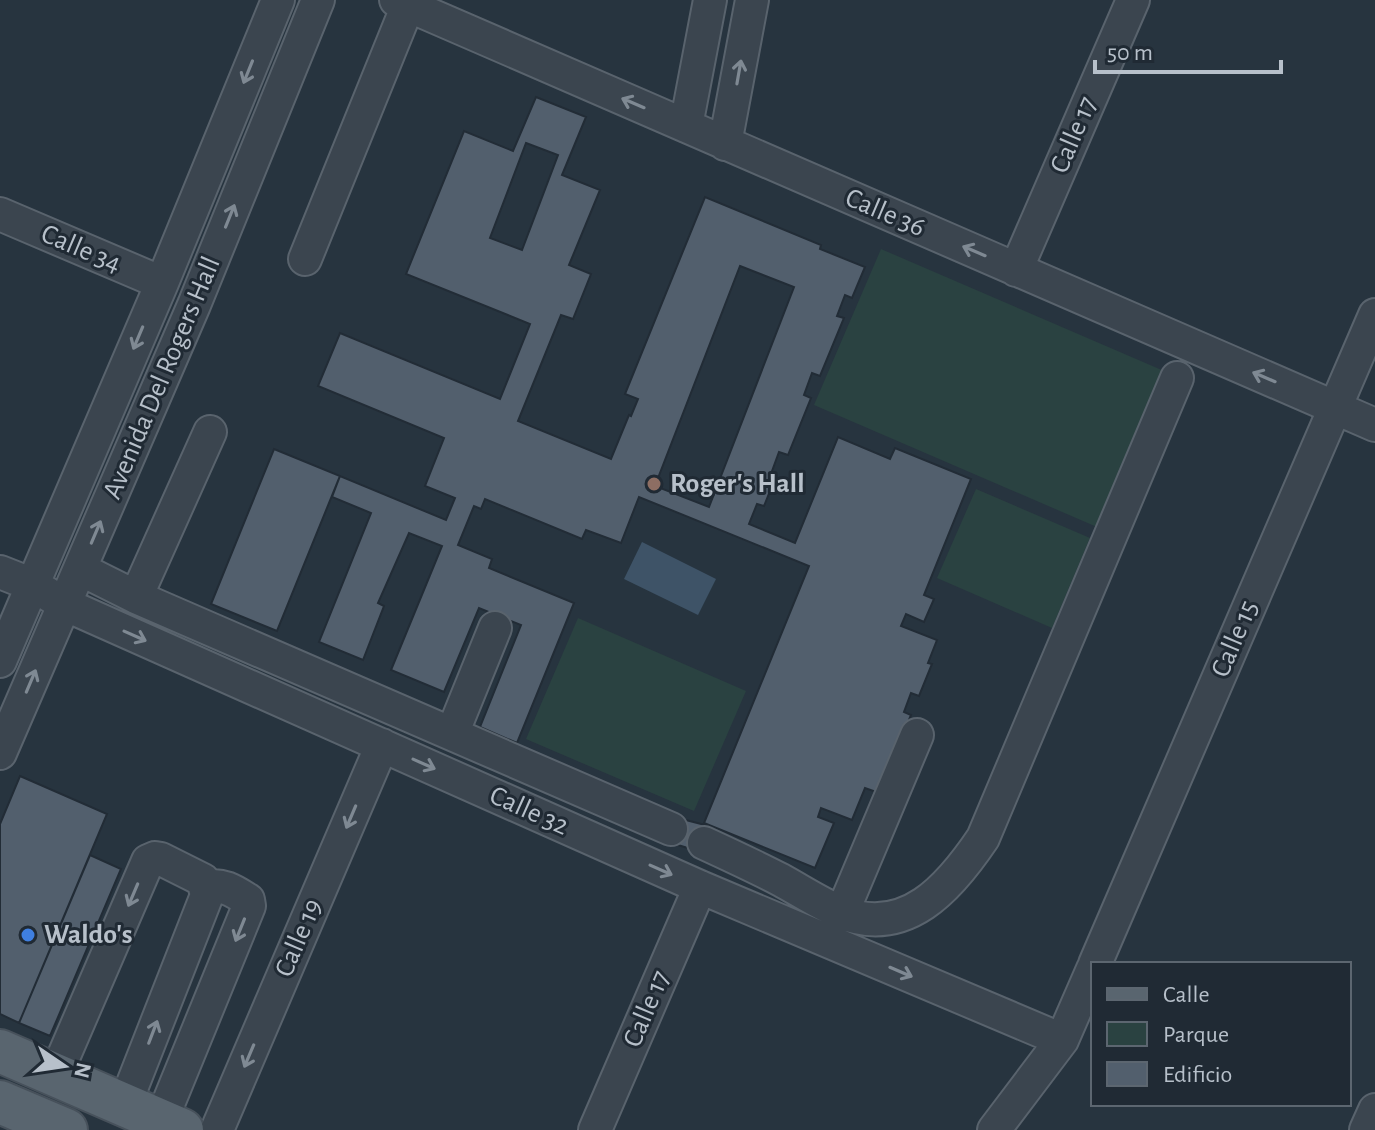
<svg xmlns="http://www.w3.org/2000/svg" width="1375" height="1130" font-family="'Alegreya Sans',sans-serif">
<rect width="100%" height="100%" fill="#27343f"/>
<path fill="#2a4241" d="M881,249L1164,371L1097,527L814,405Z
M976,489L1090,538L1052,628L937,578Z
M578,618L746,691L694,811L526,739Z"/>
<path fill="#3e5367" d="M642,542L716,579L698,615L624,579Z"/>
<path fill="#525f6d" stroke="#222c36" stroke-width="2" fill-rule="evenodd" d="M536,97L586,117L562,175L600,190L569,265L591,274L573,319L561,315L518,421L611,459L629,415L631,416L638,399L625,394L705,197L821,245L820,249L865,267L852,298L845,295L837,316L844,318L820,376L812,373L804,395L811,398L788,455L779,452L771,474L776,476L764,506L757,504L749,524L795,543L838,437L890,459L895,448L971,479L924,595L934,599L924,622L906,614L901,626L937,640L928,663L932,664L919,696L911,693L904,712L911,715L879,793L865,788L852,820L821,808L818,817L834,823L815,868L704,823L809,566L639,497L621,543L586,530L582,539L485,499L481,509L474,506L458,545L492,559L489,568L574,603L517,743L480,727L521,625L479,608L444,692L391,670L442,546L409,533L378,603L384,606L363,660L319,642L371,513L332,497L340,476L446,520L455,498L425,486L444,438L318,386L340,333L500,399L530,324L406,274L464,131L513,151ZM526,143L558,155L522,250L490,238ZM740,266L794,287L709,507L655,486Z
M274,449L340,476L277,631L211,604Z
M20,776L107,814L19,1023L0,1014V824Z
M674,817L709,826L701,852L668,842Z
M90,855L121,869L50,1036L19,1023Z"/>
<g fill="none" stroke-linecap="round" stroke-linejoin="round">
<defs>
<path id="minor" d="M396,0L1375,425
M686,126L710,0
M725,144L752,0
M0,214L162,283
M305,259L408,5
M1016,270L1133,0
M80,569L136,597L671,829
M0,572L33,585L64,604L700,887L1062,1040
M136,597L210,432
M0,661L162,283L278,0
M452,734L495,628
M0,753L194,305L318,0
M704,843C730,855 756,867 781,880C801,891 819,903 840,912C906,939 950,887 983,838L1177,378
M842,913L917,735
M1095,964L1375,315
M56,1074L148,861L155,858L161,859L203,880L207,895L125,1104
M161,1121L249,906L248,900C234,891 222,883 205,887
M217,1130L382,745
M595,1130L700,887
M994,1130L1062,1040L1093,969
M1366,1130L1375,1110"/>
<path id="major" d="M0,1051L182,1130
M0,1102L66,1130"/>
</defs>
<use href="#minor" stroke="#59636d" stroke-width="36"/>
<use href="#major" stroke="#47515b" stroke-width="46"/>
<use href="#minor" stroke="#3b454f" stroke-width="32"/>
<use href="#major" stroke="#59656f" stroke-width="42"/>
</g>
<defs><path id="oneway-shaft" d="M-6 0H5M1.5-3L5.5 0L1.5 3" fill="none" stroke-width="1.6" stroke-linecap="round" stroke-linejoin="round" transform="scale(2)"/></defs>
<g stroke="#7f8993">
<use href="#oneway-shaft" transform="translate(248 72) rotate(112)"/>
<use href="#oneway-shaft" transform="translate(739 72) rotate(-80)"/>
<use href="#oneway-shaft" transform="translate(633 103) rotate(-157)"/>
<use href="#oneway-shaft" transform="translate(230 216) rotate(-68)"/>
<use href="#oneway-shaft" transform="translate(974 251) rotate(-157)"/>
<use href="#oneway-shaft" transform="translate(138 338) rotate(113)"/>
<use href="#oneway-shaft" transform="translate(1264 377) rotate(-157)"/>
<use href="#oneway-shaft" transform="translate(96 532) rotate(-67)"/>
<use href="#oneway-shaft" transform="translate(135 636) rotate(24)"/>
<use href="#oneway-shaft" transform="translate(31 681) rotate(-67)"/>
<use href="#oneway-shaft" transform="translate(424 764) rotate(24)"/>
<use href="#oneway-shaft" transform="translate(351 817) rotate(113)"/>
<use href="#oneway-shaft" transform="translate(661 870) rotate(24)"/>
<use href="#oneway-shaft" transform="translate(133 895) rotate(113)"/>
<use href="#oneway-shaft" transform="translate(240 930) rotate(112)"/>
<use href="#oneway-shaft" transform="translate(901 972) rotate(23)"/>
<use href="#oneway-shaft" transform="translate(153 1032) rotate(-69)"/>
<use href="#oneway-shaft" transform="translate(249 1056) rotate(113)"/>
</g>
<circle fill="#8d6e63" stroke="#202a34" stroke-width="3" cx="654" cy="484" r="8"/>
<circle fill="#3f7fe0" stroke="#202a34" stroke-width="3" cx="28" cy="935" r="8"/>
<g text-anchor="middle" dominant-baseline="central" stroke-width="6" stroke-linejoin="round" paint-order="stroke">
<g font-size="28" fill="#b7c0ca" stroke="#202a34">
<text transform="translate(1074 135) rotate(-67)">Calle 17</text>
<text transform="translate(885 213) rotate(23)">Calle 36</text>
<text transform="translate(81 249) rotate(23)">Calle 34</text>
<text transform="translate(162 378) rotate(-67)">Avenida Del Rogers Hall</text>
<text transform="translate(1235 639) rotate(-67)">Calle 15</text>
<text transform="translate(529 811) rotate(24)">Calle 32</text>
<text transform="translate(299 938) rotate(-67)">Calle 19</text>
<text transform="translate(647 1009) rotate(-67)">Calle 17</text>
</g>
<g font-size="28" font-weight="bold" fill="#b7c0ca" stroke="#202a34" text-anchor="start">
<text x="670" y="484">Roger's Hall</text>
<text x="44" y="935">Waldo's</text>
</g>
</g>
<rect x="1091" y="962" width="260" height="144" fill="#202a34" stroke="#5c6670" stroke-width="2"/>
<rect x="1107" y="988" width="40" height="12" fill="#59656f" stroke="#5c6670" stroke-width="2"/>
<text x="1163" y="1002" font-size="24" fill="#b7c0ca">Calle</text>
<rect x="1107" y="1022" width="40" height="24" fill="#2a4241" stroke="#5c6670" stroke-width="2"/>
<text x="1163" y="1042" font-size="24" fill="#b7c0ca">Parque</text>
<rect x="1107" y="1062" width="40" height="24" fill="#525f6d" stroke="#5c6670" stroke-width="2"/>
<text x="1163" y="1082" font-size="24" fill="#b7c0ca">Edificio</text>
<g transform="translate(64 1066) rotate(103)" stroke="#202a34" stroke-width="6" paint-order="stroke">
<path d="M0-6L14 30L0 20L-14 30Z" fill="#b7c0ca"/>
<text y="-12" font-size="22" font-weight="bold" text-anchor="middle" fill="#b7c0ca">N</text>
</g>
<path d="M1095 60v12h186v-12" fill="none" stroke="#b7c0ca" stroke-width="4"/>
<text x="1107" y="60" font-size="24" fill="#b7c0ca" stroke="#202a34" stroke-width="6" paint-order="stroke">50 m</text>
</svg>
